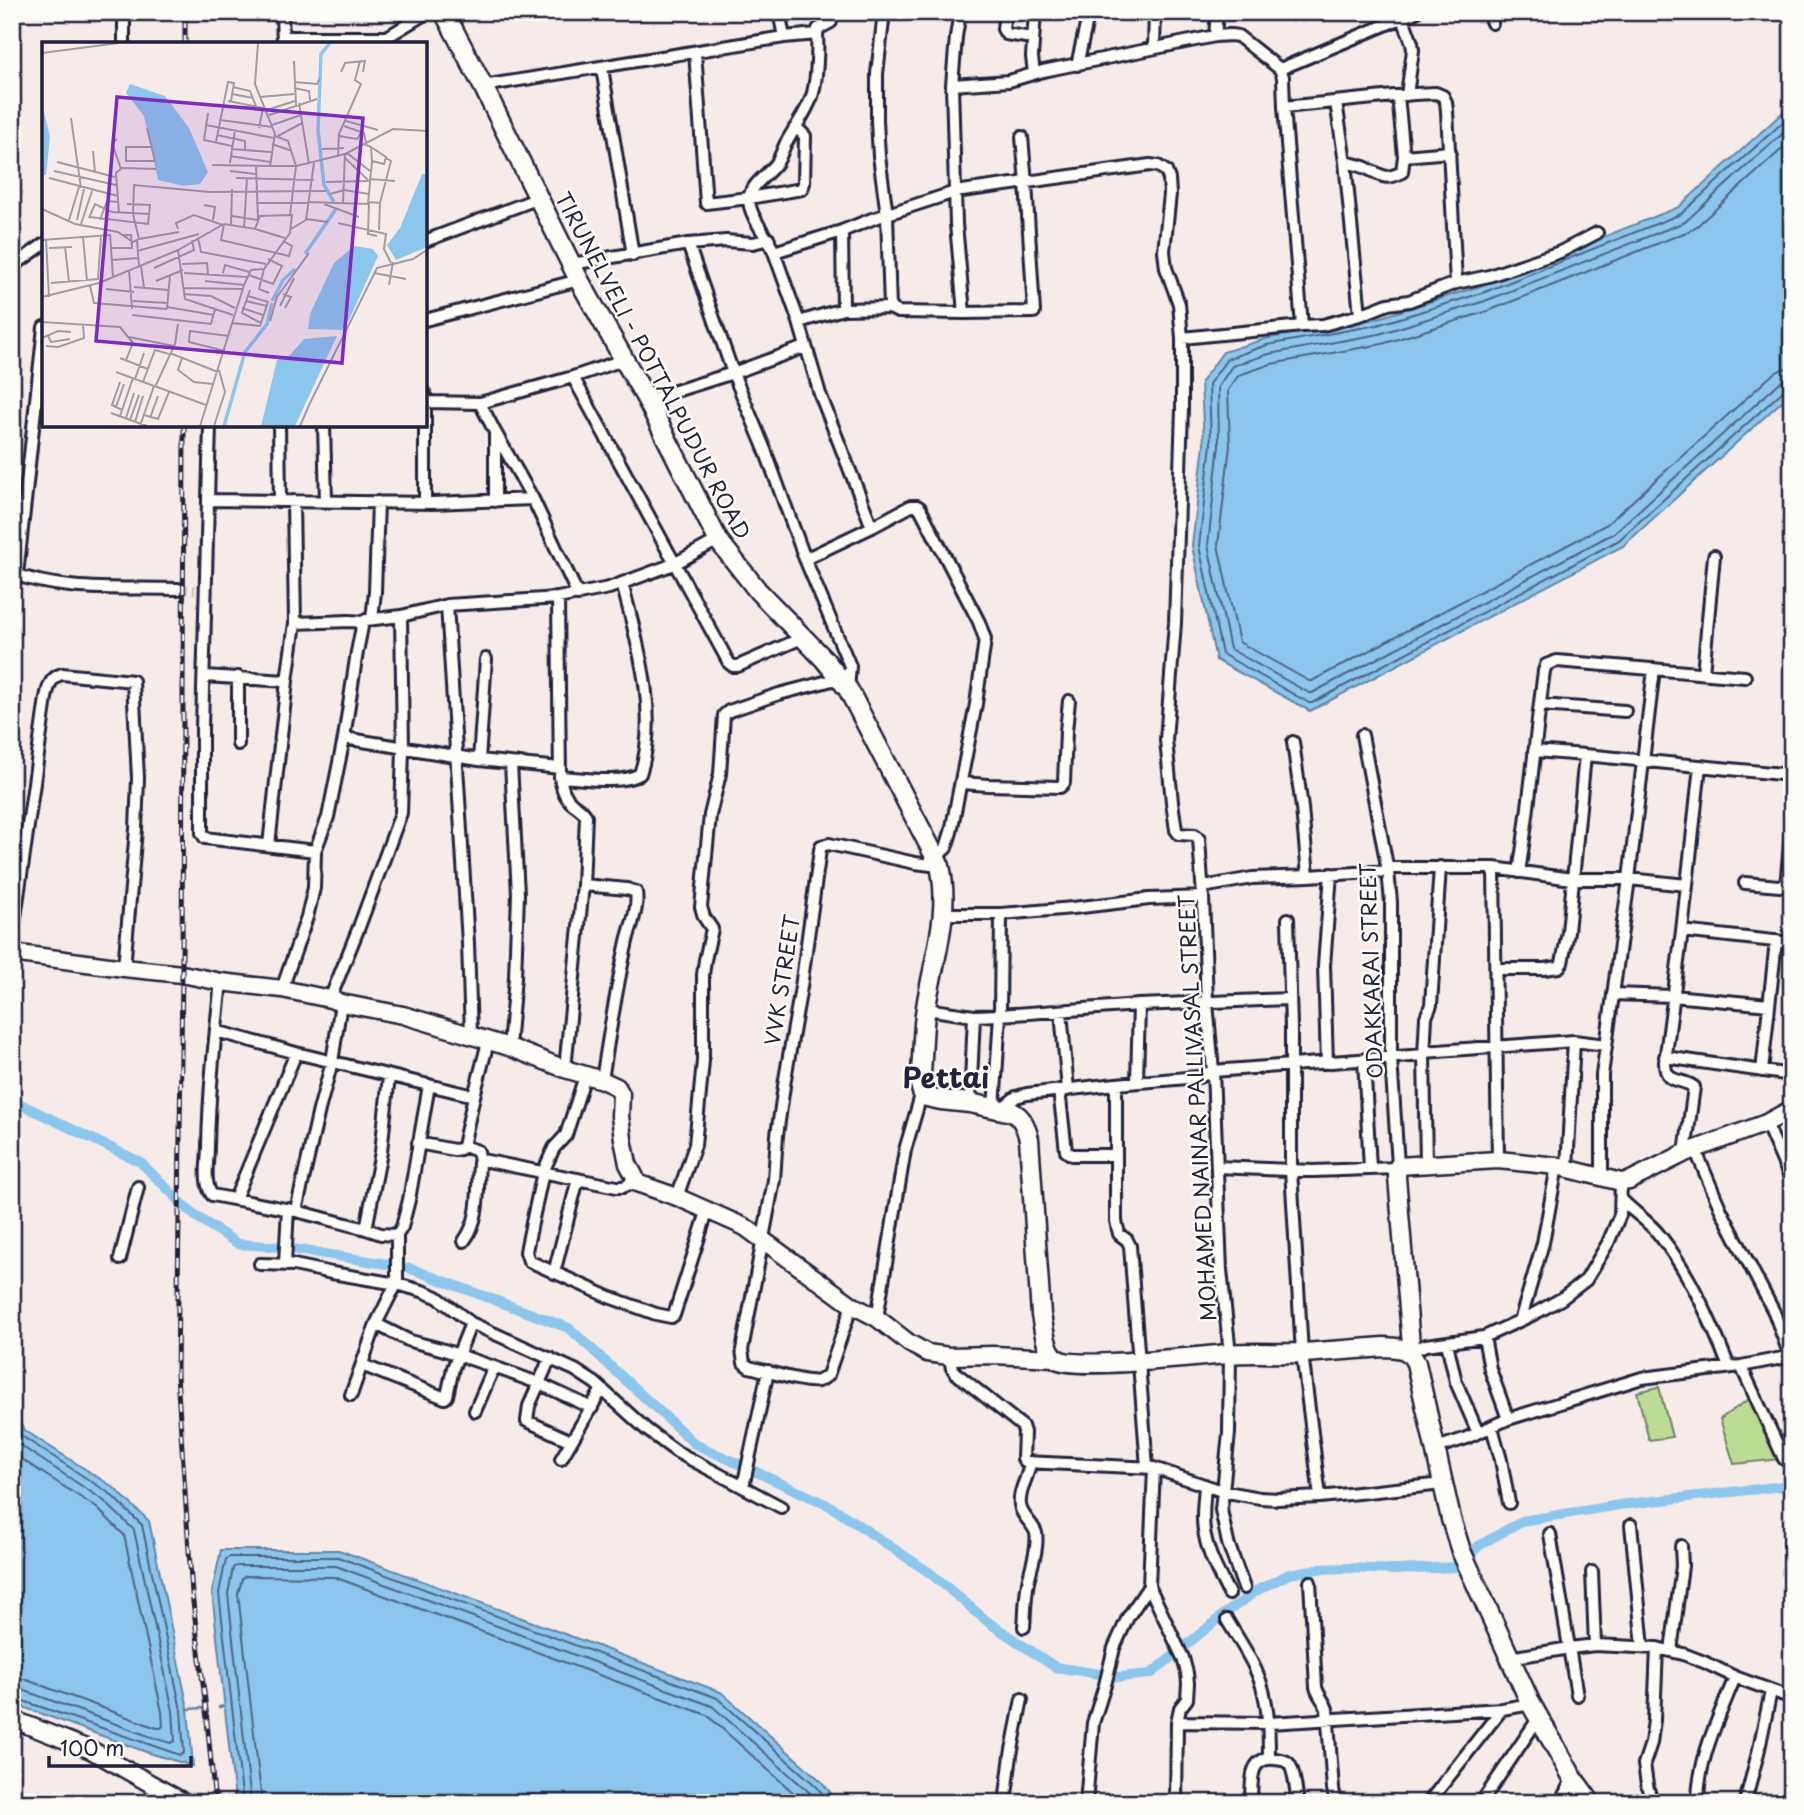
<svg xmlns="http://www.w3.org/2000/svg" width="1804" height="1815" font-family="'Playpen Sans',sans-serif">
<rect width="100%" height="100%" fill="#f7ebea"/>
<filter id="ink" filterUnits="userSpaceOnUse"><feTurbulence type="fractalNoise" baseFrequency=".0143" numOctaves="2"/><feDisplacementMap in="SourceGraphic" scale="14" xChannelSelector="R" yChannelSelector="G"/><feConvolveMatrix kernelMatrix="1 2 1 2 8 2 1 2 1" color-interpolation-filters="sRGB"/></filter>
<g filter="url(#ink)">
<path fill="#bcdc94" stroke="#6f7f68" stroke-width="2" d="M1659,1387L1672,1437L1649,1440L1637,1392Z
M1752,1397L1781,1459L1734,1464L1720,1419Z"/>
<path fill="#8dc6ec" stroke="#6284a5" stroke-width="2" d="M1792,104V392L1623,546L1310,711L1216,660L1192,546L1204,444L1201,382L1223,352L1265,339L1375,319L1480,286L1679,207Z
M12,1407L24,1430L113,1487L149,1521L188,1709L193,1766L149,1753L12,1703Z
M221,1550H339L721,1692L821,1781L839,1803H241L235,1800L212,1592Z"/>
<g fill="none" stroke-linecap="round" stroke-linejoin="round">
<path stroke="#4d6482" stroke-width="2" d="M1792,114L1681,214L1482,293L1377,325L1267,345L1227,359L1209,384L1211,444L1199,546L1222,654L1309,703H1312L1619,540L1784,390L1792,388
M1792,125L1685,222L1485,301L1379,334L1269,354L1232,366L1218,387L1219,445L1208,545L1230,649L1309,693H1312L1614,533L1779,383L1785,379H1792
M1792,140L1697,226L1689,231L1488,311L1382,344L1271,364L1239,375L1228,390L1230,446L1218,545L1239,642L1309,681H1312L1607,524L1772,375L1782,369L1792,368
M12,1423L20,1435L109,1493L142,1525L181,1710L184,1753L180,1755L12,1697
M12,1440L103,1500L134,1530L173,1711L175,1741L171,1743L154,1738L20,1689L12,1688
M12,1453L97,1508L124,1535L162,1712L163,1726L161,1728H157L24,1679L12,1678
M243,1803L219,1593L226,1559L229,1557H338L717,1698L816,1786L830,1803
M251,1803L228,1594L233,1568L236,1566H336L712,1706L809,1792L818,1803
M262,1803L238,1594L242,1579L245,1576L334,1577L707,1715L805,1803"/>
<path stroke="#6284a5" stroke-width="2.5" d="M219,1707L224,1706
M188,1709L204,1708"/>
<path stroke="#8dc6ec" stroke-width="10" d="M12,1100L140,1162L194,1215L238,1244L281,1247L393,1265
M409,1268L569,1328L695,1444L830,1506L930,1573L988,1622L1055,1667L1119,1677L1151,1674L1223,1615L1256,1591L1289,1574L1318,1569L1348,1568L1396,1570L1456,1567L1480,1545L1522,1521L1619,1505L1792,1485"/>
<path stroke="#ccc3c7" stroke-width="10" stroke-dasharray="10 5" stroke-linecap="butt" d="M178,589L195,590"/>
<defs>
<path id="street" d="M282,12L283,44
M779,12L784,37
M832,12L831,22L818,29L817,34C818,50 817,77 813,93C808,111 794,128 785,145C782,151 780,159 776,164C768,174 751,185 749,198C748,215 768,237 774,252L842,231L872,219L955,192L1150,165L1158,166L1166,171L1169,179L1170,194L1164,251L1166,268L1179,304L1182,338V409L1178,533L1175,623L1166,740L1172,802L1176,830L1179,834L1195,835L1199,839L1203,897L1207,1002L1213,1071L1221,1270L1230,1354L1229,1433L1221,1510L1228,1543L1244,1588
M884,12L877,74V121L879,156L887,215L890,308L898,312L964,313L1034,312L1026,183L1022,137
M960,12L956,37L952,85L956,224L964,313
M1005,12L1003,29L1006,34L1032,38
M1488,12L1492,23
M1403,18L1412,43L1413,50L1407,95
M1215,36L1217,12
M283,37H387L428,12
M124,44V19L125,12
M1154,47L1155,12
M695,52L706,203L749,198L802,189L804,183L805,136L800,131L794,129
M1077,65L1089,12
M602,68L633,255
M1280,69L1416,12
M1034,73L1032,57L1035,12
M952,85L1009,81L1043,71L1215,36L1231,35L1238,36L1280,69L1283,77L1284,107L1302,326
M483,86L784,37L817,34
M1398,96L1404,156
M1336,102L1345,162L1360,315L1388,304L1409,301L1456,283L1489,276L1560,252L1597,233
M1284,107L1414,94L1436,93L1443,96L1446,102L1447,111L1456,283
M1345,162C1352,164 1361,165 1368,169C1384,176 1384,181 1402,172L1404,156L1450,152
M842,231L843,309
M425,241L539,198
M688,244L733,373L765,450L805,559L850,666L848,689
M774,252L799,322L820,394L872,527L805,559
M572,264L688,244L726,241L753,243L769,239
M12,267L44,244
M425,320L579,280
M799,322L843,309L890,308
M1182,338L1302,326L1323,325L1360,315
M573,377L729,663L733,666H738L802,638
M647,400L733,373L805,347
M426,402L480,403L573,377L623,360
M480,403L495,432L533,499L578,595
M210,425L202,728V833L205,838L315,851
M279,425L280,500
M324,425L326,501
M495,434V501
M209,500L433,503L533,499
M425,503V394
M872,527L911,506H917L920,508L979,622L985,639L984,647L976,704L951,832L946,848L935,858
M12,573C63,593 124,587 178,589
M17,575L44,327
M558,598L560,777C562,788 564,797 573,804C578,808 582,809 586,816L583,885L565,1069
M447,605L468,943L471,1035
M372,619L375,592L378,502
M295,623L349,621L363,622
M1703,673L1714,556
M204,676L287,681
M1540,705L1625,711
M1362,735L1388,871L1391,902V1058L1398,1166
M344,738L479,760L560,768
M1293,742L1302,808L1308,876
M238,744V677
M1534,751L1585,755L1792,775
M479,760L486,659
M560,777C582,778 621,785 640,774C660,715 637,641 622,583
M962,783L988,785L1060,787L1064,783L1066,731L1069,701
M269,845L287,681L295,623L293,501
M1388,868H1494L1572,879H1629L1687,885
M1494,868L1498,1160
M1519,872C1530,805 1535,738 1544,671L1546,665L1557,661L1745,677
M1745,883L1791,887
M583,885L627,889L636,892C639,910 629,929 626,946C616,990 609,1035 602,1080
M1786,886L1792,824
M1203,887L1252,878L1308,876L1388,871
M943,914H1001L1073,908L1149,899L1203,897
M1288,919L1291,1027V1170L1302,1353L1320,1497
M1682,931L1792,943
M12,939L46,698C48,688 50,677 62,674L133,681L138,778L136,829L124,968
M1495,969H1544L1559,967L1562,963L1568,932L1585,755
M221,982C215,1037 209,1091 208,1146C208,1161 203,1183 212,1195L296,1211L366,1229L381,1234L397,1235L402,1227L409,1200L429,1085
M282,989L307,917L314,888L315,851L328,817L344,738L357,652L363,622L366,620L401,616L447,605L558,598L609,588L674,564L718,540
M1613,994L1673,996L1769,1005
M330,999L359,927L401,813L403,749L401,616
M926,1009L974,1016L1000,1015L1139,1005L1289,999
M1061,1012L1068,1090
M216,1031L296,1053
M509,1047L515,977L518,894L511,764
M1424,1052L1574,1041L1606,1045
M1665,1057L1792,1075
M1364,1060L1370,1168
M1327,1063L1324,965L1331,874
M1762,1071L1776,941
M585,1076L566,1135L554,1148L543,1172L527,1246L526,1252L529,1261L609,1297L656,1314L671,1317L674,1315L708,1209
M1137,1082L1139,1005
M1116,1084V1221L1119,1234L1127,1240L1130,1246L1147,1467
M1059,1090L1066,1151L1072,1155H1115
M970,1103L974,1016
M994,1108L1000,1015L1001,914
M1001,1109L1016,1097L1027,1094L1116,1084L1199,1077L1213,1071L1424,1055
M1766,1123L1792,1182
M418,1143L454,1150L460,1149L463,1146L474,1096L488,1042
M463,1146L478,1151L480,1161
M1695,1149L1720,1208L1774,1312L1790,1356
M1685,1153L1694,1087C1680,1077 1665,1085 1665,1062L1682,931L1700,766
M1426,1164L1424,1055L1426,1017L1431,1005L1440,867
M1217,1167L1313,1171L1397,1168
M1567,1168L1574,1041
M1602,1177V1075L1629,879L1654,669
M677,1197L695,1145L703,1061V975L705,960L712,929L704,917L701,907L710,815L720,774L724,715L729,711L779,694L840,678
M235,1199L296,1053L474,1096
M1621,1199C1634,1213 1650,1222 1661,1237C1691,1275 1711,1322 1729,1367
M296,1211L319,1110L332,1062L341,1003
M366,1229L381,1152L389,1076
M464,1241C481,1218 477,1191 479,1163L482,1160L617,1187H623L634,1182
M120,1259L138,1187
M285,1263L288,1209
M260,1264L294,1265L332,1273L397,1284L422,1291L437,1297L471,1323L575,1370L595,1383L647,1430L677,1452L781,1507
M554,1273L578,1179
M852,1305L828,1375C824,1378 823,1380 818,1381C806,1384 764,1370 749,1367L744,1363L742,1350L774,1180L777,1135L785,1079L801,987L820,850L821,846L829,844L915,863L940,866
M877,1318L905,1150L922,1092
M1521,1318L1543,1243L1557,1166
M376,1324L410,1341L441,1349L494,1367L538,1383L592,1408
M1484,1337L1490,1369L1508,1419
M1447,1343L1456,1382L1478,1433
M1412,1354L1418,1348L1426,1345L1484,1337L1532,1315L1561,1299L1586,1280L1608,1243L1620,1215L1621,1182
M949,1356L952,1368L957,1374L1022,1426L1024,1432L1023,1459L1025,1462L1154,1468L1222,1491L1260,1498L1278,1499L1320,1497L1443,1484
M550,1358L529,1406L527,1421L571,1441
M362,1365L445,1398L447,1396L453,1368L471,1323
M1741,1366L1784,1459
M351,1395L376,1324L391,1294L397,1284V1235
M475,1411L494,1367
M1492,1427L1501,1460L1509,1503
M1436,1448L1464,1439L1508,1419L1642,1378L1741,1366L1792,1356
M561,1459L602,1389
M1154,1468L1149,1586L1183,1658L1187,1673L1188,1683L1187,1699L1180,1708L1177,1722L1176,1803
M1205,1485C1204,1502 1201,1520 1205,1536C1209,1557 1220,1576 1229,1594
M743,1487L768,1371
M1631,1525L1643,1647
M1550,1534L1577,1695
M1592,1572L1595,1645
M1310,1582L1316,1687C1318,1696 1324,1700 1327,1709L1333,1789L1336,1803
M1227,1620C1237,1637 1249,1654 1257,1673C1269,1699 1269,1730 1269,1758
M1024,1627C1025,1614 1025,1601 1027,1588C1029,1571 1039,1550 1036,1533C1033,1523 1021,1516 1020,1505C1018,1490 1029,1477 1030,1462
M1671,1651L1682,1566L1681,1546
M1509,1658L1570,1648L1595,1645L1657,1648L1683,1654L1704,1662L1735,1677L1792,1698
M1177,1722L1269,1723L1502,1709L1531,1704
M1005,1803L1011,1755L1022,1699
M1086,1803L1093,1723L1105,1685L1114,1648L1128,1617L1149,1586
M1251,1803C1252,1783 1248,1756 1275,1759C1281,1760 1287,1760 1290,1765C1295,1773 1296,1793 1298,1803
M1428,1803L1502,1709
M1481,1803L1538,1719
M1560,1803L1573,1778
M1652,1803L1647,1785L1644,1764L1651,1743L1654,1720L1657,1648
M1698,1803C1698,1757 1719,1718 1735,1677
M1745,1803L1759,1749L1771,1691"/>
<path id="secondary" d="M12,953L124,968L182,974L221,982L282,989L330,999L341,1003L403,1015L430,1023L509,1047L565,1069L602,1080L617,1087L621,1094L620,1116L623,1139L628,1164L635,1177L634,1182L677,1197L745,1227L852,1305L877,1318L909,1343L927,1353L949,1356L993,1355L1055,1358
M1409,1352L1411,1345L1397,1177L1398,1166L1498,1160L1557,1166L1621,1182L1629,1181L1685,1153L1766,1123L1792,1109
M12,1719L91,1750L185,1803"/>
<path id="primary" d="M444,12L483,86L579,280L647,400L718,540L758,591L824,659L848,689L940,866C951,913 933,961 926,1007C922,1032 923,1058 920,1084L922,1092L927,1097L941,1100L970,1103L1012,1112C1023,1117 1026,1128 1029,1139L1041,1315C1044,1329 1045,1350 1057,1359C1072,1370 1203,1356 1228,1354C1253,1352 1279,1354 1304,1353C1330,1351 1357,1349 1384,1347C1400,1348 1408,1347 1416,1363L1451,1519L1461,1551L1531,1704L1573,1778L1591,1803"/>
</defs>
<use href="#street" stroke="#22223b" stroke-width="16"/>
<use href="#secondary" stroke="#22223b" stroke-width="21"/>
<use href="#primary" stroke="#22223b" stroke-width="23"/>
<use href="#street" stroke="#fdfcf7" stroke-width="10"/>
<use href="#secondary" stroke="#fdfcf7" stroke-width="16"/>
<use href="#primary" stroke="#fdfcf7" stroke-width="18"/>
<defs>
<path id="rail" d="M185,44V12
M184,425L182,974L177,1375L192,1594L205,1700L215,1803"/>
</defs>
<use href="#rail" stroke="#22223b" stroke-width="5"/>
<use href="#rail" stroke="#fdfcf7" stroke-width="2.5" stroke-dasharray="8" stroke-linecap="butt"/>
</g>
</g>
<g text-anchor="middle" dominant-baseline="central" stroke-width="5" stroke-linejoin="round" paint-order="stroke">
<g font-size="21" fill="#22223b" stroke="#fdfcf7">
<text transform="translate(654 365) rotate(62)">TIRUNELVELI - POTTALPUDUR ROAD</text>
<text transform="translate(1370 971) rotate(-92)">ODAKKARAI STREET</text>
<text transform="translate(781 980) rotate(-81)">VVK STREET</text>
<text transform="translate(1196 1108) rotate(-93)">MOHAMED NAINAR PALLIVASAL STREET</text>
</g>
<g font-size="28" font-weight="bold" fill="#22223b" stroke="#fdfcf7">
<text x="946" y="1076">Pettai</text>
</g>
</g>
<g transform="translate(42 42)">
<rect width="385" height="385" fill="#f7ebea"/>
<path d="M88,42L123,54L147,86L166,130L158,142L142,144L116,138L102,74L84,51ZM0,61L8,95L4,133H0ZM380,132H385V205L354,218L345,203L358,186ZM312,204L331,207L336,214L307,278L300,288L266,287L268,272L292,221ZM295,294L253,384H219L235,318L248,313L262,297Z" fill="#8dc6ec"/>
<path fill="none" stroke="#8dc6ec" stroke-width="3.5" d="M288,1L279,12L276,88L282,143L292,160M263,212L294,167M230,259L241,238L253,227M182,384L203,310L225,282L230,261"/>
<path fill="none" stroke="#a29ba4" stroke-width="2" d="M216,1L213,42L233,92L228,124H254M0,11L77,1M252,19L254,63M299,30L303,21L323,19L321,30M252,40L275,42L278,36M191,45L208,49L214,64M252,46L267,49L268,58M190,52L211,56M218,55L252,52M186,59L221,66L217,86M257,61L267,122M225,68L253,59M166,71L162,98L190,104M227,73L275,57M29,76L39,146M178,78L230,85M304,79L336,88M164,83L232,96M230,83L259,73M302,84L322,91L324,101M175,93L203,99V108M233,94L246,99L254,124M236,94L260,81M297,94L315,97L319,91M75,97L70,101L79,127M174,100L186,40L192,41L189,59M230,102L250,109M329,105L344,115L342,122L330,119M189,107L229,110M280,107L302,106M51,109L53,131M305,111L328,129M188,114L228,120M296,114L297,92L319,42L313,38L318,19M303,116L326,138M84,119H113L105,86M15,120L73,135M84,120V105H110M188,121L193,88M170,123L228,124M214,123L216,177M12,129L74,143M188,129L214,132M7,136L76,154M194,136L272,138M327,137L353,139M284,140L327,139M288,152L302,148L327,152M266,160L326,162L330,119L329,105L322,102M301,160L303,112M214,161H266M282,162L317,175M162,163L173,165L171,178M0,167L33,182L76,190L91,200L97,197L91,172L92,143L168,150L284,149M77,171L74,131L80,126L114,127M190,174L216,178M48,175L106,182L108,163L85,162M47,176L53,162L70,170L108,172M264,177L286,180M27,178L37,145M35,178L42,147M58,178L65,159L76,160M296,181L344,192L342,207L349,221M39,182L50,149M182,182L179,198L247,214L250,204L241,199M189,182L190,147M202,186L205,136M136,187L134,181L152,173L181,183M213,187L243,196M249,187L264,178L272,121M337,188L338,161L349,119L344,116M68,192L71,235M335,194L326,192L327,160L338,161M41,195L45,239M156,196L159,210L224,222M4,197L7,255M97,197L137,190M0,198L68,193M95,198L97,225M23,205L27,240M7,206L30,205M69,206H90L89,193H81M136,208L143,257L191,273M95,209L157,192M70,218L96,216M140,222L165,221L166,232M99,224L102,246M112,226L152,208L150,198M222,227L217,247L227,251M87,228L90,267M142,231L205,235M181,231L183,223L207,230M332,231L364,237M207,233L231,242L240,224L226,217M114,239L141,228M163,239L202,243M9,241L56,237L59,194M347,243L351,220M48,244L52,261L125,267M92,245L127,248M141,246L200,247M64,247L92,250M208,248L200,271L219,281M142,252L169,254L193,266M241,252L249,255L243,266M0,255L57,241L136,208L182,182L213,187L218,174L248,173L254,124L303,112L351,87L385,89M91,259L126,261M204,259L225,264M238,264L252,236M125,265L172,273M200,266L221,273M125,267L128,233M90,273L169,282L173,267M228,279L235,255L267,211M0,280L78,285L91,301L84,318M190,281L218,284L226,260L206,254M6,294L9,300L28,297M87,295L132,304M0,296L16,289L29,290M4,304L16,305L42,296L41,283M183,309L147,300L148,289L187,294M128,311L176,330M78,316L106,327M140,316L136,328L152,340L171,342M74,330L164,363M93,337L102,311M78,340L70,363L80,368M101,340L113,308L127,312M113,345L133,302L136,282M268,361L335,226L371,217L385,208M74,365L82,342M69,371L105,384M102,373L116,377L127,350M78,374L91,336M84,376L92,351M108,376L116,354M88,378L97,353M93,380L101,354M98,384L112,344M158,384L202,243L209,228L222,227L248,191L250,172M172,384L183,350L177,328M258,384L268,361"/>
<path fill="#7b2cbf" fill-opacity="0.15" stroke="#7b2cbf" stroke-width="3.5" d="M75,55L321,76L300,321L54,299Z"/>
<rect width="385" height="385" fill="none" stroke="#22223b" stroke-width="3.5"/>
</g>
<rect width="1804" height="1815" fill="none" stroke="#fdfcf7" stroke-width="42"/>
<rect x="21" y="21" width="1762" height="1773" fill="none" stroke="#22223b" stroke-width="2.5" filter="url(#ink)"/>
<path d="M49 1756v10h142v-10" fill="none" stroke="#22223b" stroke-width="3.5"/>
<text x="60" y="1756" font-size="21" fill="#22223b" stroke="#fdfcf7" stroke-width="5" paint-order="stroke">100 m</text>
</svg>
